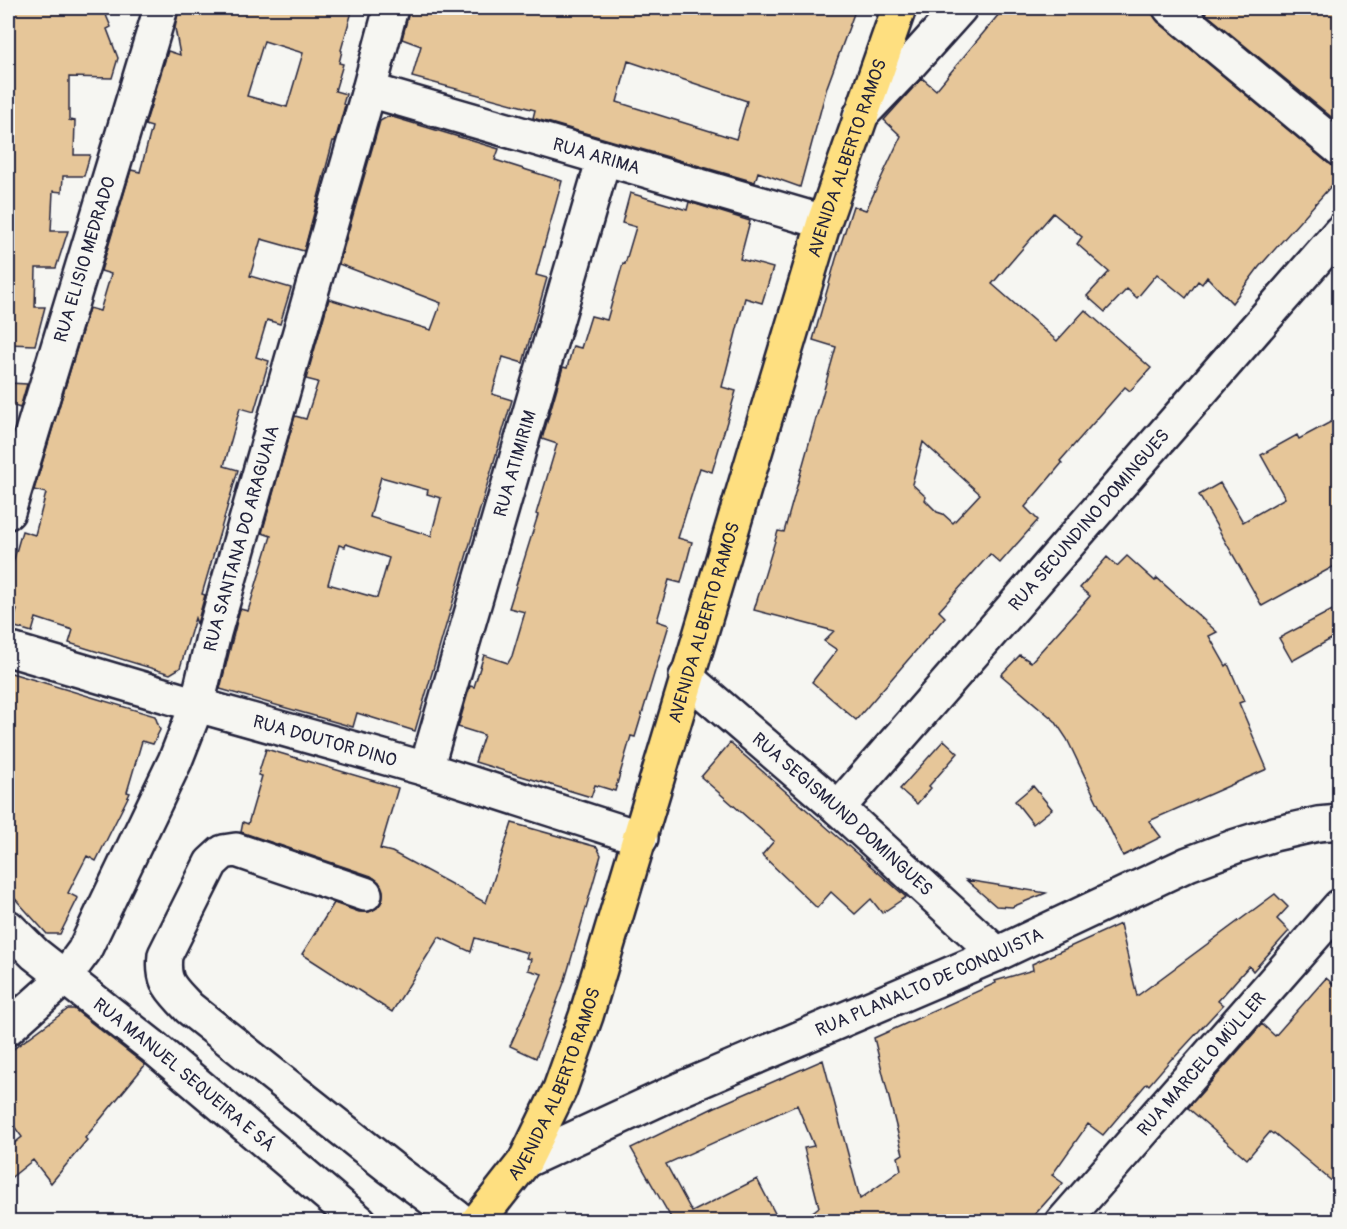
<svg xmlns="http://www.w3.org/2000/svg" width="1347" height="1229" font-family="Pangolin,sans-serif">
<rect width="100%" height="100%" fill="#f6f6f2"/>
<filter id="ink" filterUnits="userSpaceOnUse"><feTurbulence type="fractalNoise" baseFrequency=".0167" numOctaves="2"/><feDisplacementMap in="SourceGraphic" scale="12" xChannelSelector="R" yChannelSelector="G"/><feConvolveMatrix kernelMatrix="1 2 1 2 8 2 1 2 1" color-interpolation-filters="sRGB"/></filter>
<g filter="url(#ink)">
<path fill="#e6c699" stroke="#22223b" stroke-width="1.5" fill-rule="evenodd" d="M8,8H103L111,27L107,29L118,58L112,78L69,77V120L75,121L74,155H90L84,176H63L62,192L53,191L51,231H68L56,268H36L35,307H45L35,345L8,344Z
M179,8H353L341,50L342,51L339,63L343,64L335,91L346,94L343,104L345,105L335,141H333L304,251L261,239L250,276L291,288L280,324L267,320L256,357L269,361L254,412L240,408L224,466L238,470L202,594L205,595L197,624L195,618L180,668L170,674L69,643L73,630L36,618L32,632L12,626L17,610L8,607V580L22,531L35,535L46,493L34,490L89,308L100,311L111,274L101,271L131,170L140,172L152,127L145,125L168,51L180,55L175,28ZM264,41L303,53L287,107L247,96Z
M410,8H856L827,87L800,187L758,172L755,182L533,118L535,110L412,77L421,46L402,39ZM628,61L747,101L736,139L617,102Z
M1004,8H1152L1153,15L1158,22L1328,163L1340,167V176L1259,267L1232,303L1207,277L1202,284L1198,281L1186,298L1157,274L1137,298L1127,289L1105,312L1087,296L1109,272L1077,244L1082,237L1053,213L992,284L1057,341L1085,310L1151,368L1130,391L1125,387L1060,461L1062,463L1025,507L1038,520L1000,563L990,554L939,611L945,617L856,720L812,682L837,650L824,641L834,631L754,610L778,531L784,532L836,347L813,340L836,259L853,206L866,210L901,136L884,120L922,78L936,90ZM923,442L980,494L953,523L943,514L937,512L925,500L926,497L912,484Z
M1199,8H1340V124Z
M389,116L499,149L495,160L562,181L536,275L547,278L523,363L503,357L492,394L512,400L415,731L357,713L353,727L220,689L240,609L248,611L271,536L262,533L295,416L306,419L318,382L306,379L329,299L431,330L441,303L339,264L380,121ZM381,477L428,490L427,494L441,498L431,536L370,517ZM346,544L389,558L377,598L328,584L339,545L345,547Z
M630,193L687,210L689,202L750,221L740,259L773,268L762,303L745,298L722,387L736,391L712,472L700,468L678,538L692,542L681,583L669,580L657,621L669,625L635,737L631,736L615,791L595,785L591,797L475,762L484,735L458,727L470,686L474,687L484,655L508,663L512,656L525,612L509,608L538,515L536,514L557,444L542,439L563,367L567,368L573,346L581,348L591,316L607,320L623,263L625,264L636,227L622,223Z
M8,383L27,384L20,408L8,404Z
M1340,417V563L1262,606L1199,495L1220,483L1243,522L1285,498L1261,455L1297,435L1299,439Z
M1127,556L1155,581L1157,578L1217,632L1209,636L1226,666L1228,664L1244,701L1239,703L1267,769L1149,821L1161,837L1123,856L1067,739L1055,721L1001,675L1020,655L1031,662L1090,596L1080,588L1107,557L1117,566Z
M1340,606V634L1292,661L1279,638Z
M8,672L155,716L160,730L153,744L142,741L127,792L130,793L96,861L87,856L68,893L78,898L60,934H47L8,891Z
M944,740L958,753L929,786L931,788L917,804L900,789Z
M730,743L839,838L906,897L882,913L871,899L855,914L831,892L817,908L762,855L774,841L701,777Z
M266,749L398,788L380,849L392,852L486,903L512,823L597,847L601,855L584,915L565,980L536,1058L510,1046L542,974L528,970L531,959L526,958L528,953L475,938L471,952L439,937L392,1012L302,954L334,903L359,912H369L377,908L382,901L383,891L379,882L371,876L241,832L243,822L248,824L262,776L258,775Z
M1033,786L1052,809L1033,824L1015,801Z
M966,880L1046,893L1012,907L996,906Z
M1275,894L1288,907L1277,919L1289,931L1253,971L1249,966L1218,1001L1223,1005L1174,1058L1173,1057L1149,1085L1147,1083L1103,1135L1088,1124L1052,1175L1063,1183L1029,1221H801L819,1207L804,1148L814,1146L797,1105L666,1164L692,1212L757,1179L779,1221H673L631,1148L715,1107L823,1060L860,1199L901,1170L898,1157L903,1154L874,1038L996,983L995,981L1033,970L1032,964L1120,924L1137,996Z
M1326,978L1340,990V1188L1274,1133L1273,1134L1270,1132L1247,1159L1188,1108L1262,1024L1275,1036Z
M68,1009H74L145,1065L85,1138L87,1140L51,1183L33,1160L8,1180V1148L22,1137L8,1118V1053Z"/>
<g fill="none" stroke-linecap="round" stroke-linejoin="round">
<defs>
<g id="minor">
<path d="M1170,8L1340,149"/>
<path id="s1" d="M369,90L824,222"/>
<path d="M860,116L907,67L960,8"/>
<path id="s2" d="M8,512L161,8"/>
<path id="s3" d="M8,649L197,705L426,769L641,838"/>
<path id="s4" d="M686,677L838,808L997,954"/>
<path id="s5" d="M426,769L604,158"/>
<path id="s6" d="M838,808L1340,232"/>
<path d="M365,894L236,850L223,852L211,863L165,955C162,984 171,988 189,1008L391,1168L463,1222"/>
<path id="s7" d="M8,927L35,954L152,1046L360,1222"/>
<path id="s8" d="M8,1028L64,978L84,951L175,761L197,705L214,633L369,90L391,8"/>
<path id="s9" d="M525,1161L681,1089L997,954L1188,864L1236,846L1274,834L1318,824L1340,822"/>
<path id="s10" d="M1063,1222L1340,906"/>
</g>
<g id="major">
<path id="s11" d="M477,1222L525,1161L560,1089L586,1016L824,222L899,8"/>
</g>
</defs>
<use href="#minor" stroke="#22223b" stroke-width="38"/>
<use href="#major" stroke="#22223b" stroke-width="38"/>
<use href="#minor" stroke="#f6f6f2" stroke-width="33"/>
<use href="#major" stroke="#fedf80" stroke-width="33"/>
</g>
</g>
<g text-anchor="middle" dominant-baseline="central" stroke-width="4.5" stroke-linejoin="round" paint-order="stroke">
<g font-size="18" fill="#22223b" stroke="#f6f6f2">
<text stroke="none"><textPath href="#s1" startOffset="237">RUA ARIMA</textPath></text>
<text stroke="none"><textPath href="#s11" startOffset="1132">AVENIDA ALBERTO RAMOS</textPath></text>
<text stroke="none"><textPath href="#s2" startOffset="264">RUA ELISIO MEDRADO</textPath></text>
<text stroke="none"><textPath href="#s5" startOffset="318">RUA ATIMIRIM</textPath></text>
<text stroke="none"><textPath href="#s6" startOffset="382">RUA SECUNDINO DOMINGUES</textPath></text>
<text stroke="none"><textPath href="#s8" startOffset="552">RUA SANTANA DO ARAGUAIA</textPath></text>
<text stroke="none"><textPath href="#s11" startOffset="646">AVENIDA ALBERTO RAMOS</textPath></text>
<text stroke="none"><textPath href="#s3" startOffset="330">RUA DOUTOR DINO</textPath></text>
<text stroke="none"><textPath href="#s4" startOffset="208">RUA SEGISMUND DOMINGUES</textPath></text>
<text stroke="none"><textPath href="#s9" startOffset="442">RUA PLANALTO DE CONQUISTA</textPath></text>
<text stroke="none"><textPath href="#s10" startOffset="210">RUA MARCELO MÜLLER</textPath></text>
<text stroke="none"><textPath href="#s7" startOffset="230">RUA MANUEL SEQUEIRA E SÁ</textPath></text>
<text stroke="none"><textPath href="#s11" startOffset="160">AVENIDA ALBERTO RAMOS</textPath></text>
</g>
</g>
<rect width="1347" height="1229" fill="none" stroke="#f6f6f2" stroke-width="30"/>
<rect x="15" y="15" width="1317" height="1199" fill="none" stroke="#22223b" stroke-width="2" filter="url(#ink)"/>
</svg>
